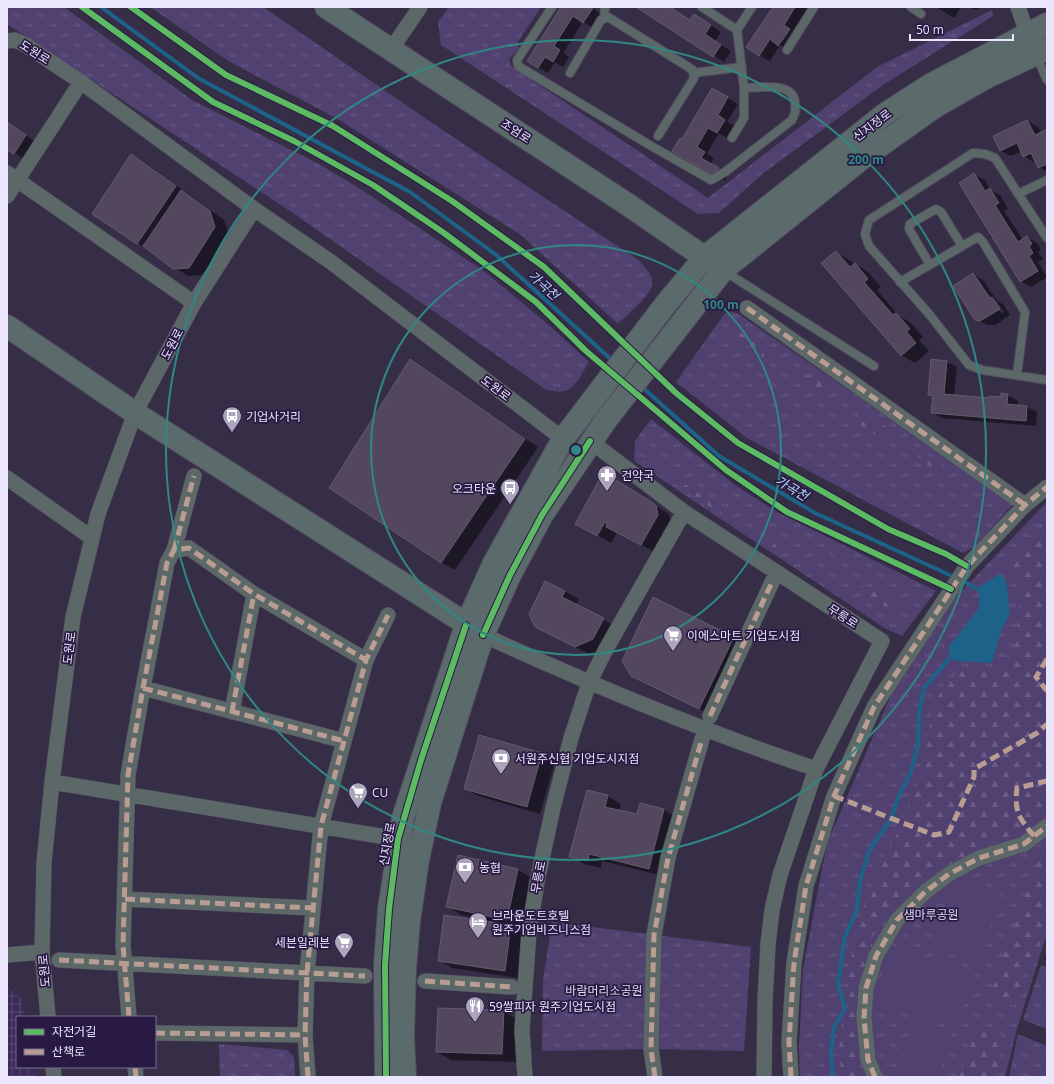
<svg xmlns="http://www.w3.org/2000/svg" width="1054" height="1084" font-family="'Open Sans','Noto Sans KR',sans-serif">
<defs>
<pattern id="industrial-grid" width="8" height="8" patternUnits="userSpaceOnUse"><rect width="8" height="8" fill="#3b2b5b"/><path d="M0 4h8M4 0v8" fill="none" stroke="#584a73"/></pattern>
<pattern id="grass-tufts" width="24" height="20" patternUnits="userSpaceOnUse"><rect width="24" height="20" fill="#504171"/><path d="M3 7l-1-3M5 7V3M7 7l1-3M15 17l-1-3M17 17v-4M19 17l1-3" fill="none" stroke="#695c86"/></pattern>
<pattern id="forest-firs" width="22" height="20" patternUnits="userSpaceOnUse"><rect width="22" height="20" fill="#504171"/><path d="M5 1l3.5 6h-7zM16 11l3.5 6h-7z" fill="#695c86"/></pattern>
</defs>
<rect width="100%" height="100%" fill="#362e46"/>
<path fill="url(#industrial-grid)" d="M7,987L21,998L24,1017H17V1067H34L35,1077H7Z"/>
<path fill="url(#grass-tufts)" d="M7,7H64L192,100L319,164L362,190L484,271L551,327L589,362C576,383 573,398 545,389L287,209L7,24Z
M150,7H263L444,131L640,261C644,267 651,273 652,280C655,294 627,314 618,324L521,235L336,118L230,62Z
M449,7H541L517,43L519,49L509,59L511,66L708,198L877,67L992,10L993,16L883,85L761,175L719,213L698,214L441,45L438,22Z
M734,312L740,315L1013,504L976,546L963,553L747,438L676,382L725,313Z
M651,419L735,485L777,512L936,591L902,636L886,629L634,461L635,441Z
M1047,502V933L1017,1029L1005,1077H800L799,1048L803,969L827,843L892,693L932,622Z
M552,922L751,947L744,1051L651,1049L542,1051L543,980Z
M1041,965L1047,967V1029L1023,1020Z
M1018,1034L1047,1046V1077H1009Z
M219,1044L287,1050L294,1057L295,1077H220Z"/>
<path fill="url(#forest-firs)" d="M727,332H740L765,349L762,357L747,346L736,345Z
M813,375L829,388L824,398L811,383L797,376Z
M857,412L871,416L892,432L889,443L859,424Z
M920,454L928,455L945,468L942,472L916,460Z
M639,456L647,459L770,541L785,553L776,550L639,460Z
M1047,517V817L1041,823L992,844L939,873L873,935L855,1007L863,1077H841L839,1038L850,1010L848,976L860,914L894,841L920,778L933,707L944,685L961,670L998,668L1016,643L1020,585L1008,561Z
M830,548L851,557V563C841,562 834,559 829,551Z
M862,586L887,596L902,607L894,611C882,604 867,600 857,589Z
M1047,848V932L1026,965L1014,1006L989,999L1040,851Z
M976,1030L1005,1036L995,1077H959Z"/>
<path fill="#504171" d="M954,879L1001,895L977,963L931,947Z
M892,946L975,972L957,1028L875,1001Z
M913,1023L953,1036L939,1077H896Z"/>
<path fill="#1d6389" d="M1000,574L1006,580L1010,613L1001,631L992,663L956,661L950,657L949,647L979,608L980,586Z"/>
<path fill="#0007" fill-rule="evenodd" d="M562,7H595L594,9L602,15L594,28L583,22L563,53L569,57L563,67L555,62L548,73L528,61Z
M638,7H670L691,21H705L721,32L715,41L731,51L724,62Z
M774,7H809L793,31L799,35L789,50L780,45L770,61L759,55Z
M936,7H961L954,18Z
M970,7H982L975,10Z
M712,89L738,104L727,122L735,126L728,138L719,133L707,154L714,158L711,164L728,175L725,181L674,150L682,140Z
M1027,121L1038,127L1041,133L1047,132V172L1039,167L1036,161L1034,162L1024,156L1022,151L1011,156L1001,151Z
M7,123L36,142L24,159L7,148Z
M132,155L145,163L224,220L229,235L203,275L188,276L94,214Z
M974,175L985,180L990,190L1000,195L1008,209L1004,211L1023,240L1027,237L1037,243L1041,250L1038,252L1043,259L1038,262L1047,277L1031,287L1021,281Z
M836,252L868,272L881,287L877,290L899,316L910,322L923,337L919,340L929,351L915,363L901,355Z
M973,274L983,280L997,301L1003,304L1010,315L995,325H987L976,319ZM994,301H996L1004,312L1002,314Z
M410,360L538,447L455,570L441,562Z
M947,362L957,367L954,396L990,399L1002,398L1008,395L1018,401V406L1027,407L1037,412L1036,426L943,418L932,413L934,397L929,395Z
M627,487L669,514L671,523L655,552L617,532L611,543L577,524Z
M546,582L579,599L576,605L617,627L607,647L589,654L550,634Z
M654,599L747,646L713,716L632,675Z
M541,754L555,762L540,814L479,796L465,789Z
M607,796L621,804L619,811L637,816L664,810L677,818L663,876L602,861L601,868L584,864L570,856Z
M458,857L518,870L532,878L521,928L511,926L525,934L519,978L452,968L439,960L494,924V922L461,915L448,907Z
M1047,954V960L1044,959Z
M503,1011L517,1019L516,1062L451,1060L437,1052Z"/>
<g fill="none" stroke-linecap="round" stroke-linejoin="round">
<path stroke="#1d6389" stroke-width="4" d="M101,7L198,78L410,192L495,254L614,362
M641,386L719,456L815,513L967,583L984,593
M833,1077L831,1052L834,1027L845,1009L838,983L845,937L857,909L860,880L869,851L891,819L899,796L911,772L918,744L919,713L924,688L954,653"/>
</g>
<path fill="#53475e" stroke="#645b6e" d="M561,7L593,8L583,23L573,16L554,46L560,50L553,62L545,57L538,68L527,61Z
M636,7H670L690,20L694,14L711,25L705,34L721,45L713,57Z
M773,7H795L784,25L790,29L778,46L770,39L759,56L746,47Z
M712,88L728,97L718,115L725,120L717,133L708,128L697,147L705,152L701,158L719,168L714,176L672,151L680,138L682,139Z
M1027,120L1035,135L1046,130L1047,132V164L1038,168L1031,153L1023,157L1017,143L1000,151L993,136Z
M7,122L26,135L14,154L7,150Z
M131,154L176,186L137,244L92,214Z
M974,173L985,191L990,188L999,203L995,205L1018,242L1027,236L1032,244L1029,246L1033,253L1029,256L1038,271L1020,282L959,183Z
M181,190L210,211L215,227L189,268L173,269L143,246Z
M836,251L850,267L855,263L868,279L864,282L893,315L896,313L910,329L906,331L916,343L901,356L821,263Z
M973,273L990,298L992,297L1000,309L980,321L975,320L953,286Z
M410,359L525,439L441,563L329,488Z
M931,359L947,361L944,394L989,398V396L1001,397V393L1008,394L1007,404L1027,406L1026,421L931,413L933,396L928,395Z
M613,478L656,505L658,515L641,545L606,527L607,524L605,522L597,536L575,524L599,480Z
M545,581L565,591L562,597L604,618L593,639L575,647L535,627L529,614Z
M653,597L734,637L699,709L631,676L622,661Z
M479,735L542,753L527,807L464,789Z
M587,790L608,795L605,807L637,814L640,803L664,809L649,869L589,854L588,861L569,857Z
M458,855L518,869L507,920L446,907Z
M444,915L511,925L505,971L438,961Z
M438,1008L504,1010L502,1054L436,1052Z"/>
<g fill="none" stroke-linecap="round" stroke-linejoin="round">
<defs>
<path id="lane" d="M552,7L517,60L518,66L653,147L711,180L725,172L792,120C795,114 796,111 795,104C795,81 759,88 744,88
M702,7L737,30
M911,7L921,14
M604,19L605,7
M787,50L814,7
M1036,55L1047,80
M570,73L601,20L608,17L693,70L694,78L658,136
M693,73L742,67
M732,138L744,118V88L737,30L752,7
M1018,194L1047,180
M1047,238L995,158L985,154L973,153L869,220L865,234L869,246L929,314L969,365L982,370L1047,380
M930,265L909,229L910,224L936,209L941,212L962,246
M724,271L874,366
M900,282L978,237L983,242L1025,312L1017,375"/>
<path id="street" d="M1018,7L1027,33
M7,41L15,40L26,45L81,82L254,209L331,262L563,439
M390,51L420,7
M7,173L194,303
M7,196L81,82
M747,308L1025,505
M590,441L684,512L882,641L816,769L780,875L772,910L768,944L765,1001L764,1077
M7,478L92,538
M174,550L194,476
M483,635C592,685 703,731 816,769
M143,688L344,741
M232,712L254,594
M710,716L773,580
M52,782L398,839
M125,899L313,908
M7,955L42,952
M59,960L365,976
M425,981L512,987
M48,1017L42,952L44,863L52,782L73,617L98,514L135,413L194,303L254,209
M129,1017L123,945L128,775L143,688L167,563L174,550L189,548L254,594L366,660
M155,1033L305,1035
M53,1067L54,1077
M135,1067L136,1077
M308,1077L305,1035L307,973L321,826L366,660L388,615
M525,1077L522,1030L529,932L537,882L553,808L571,738L589,683L606,649L684,512
M655,1077L651,1049L654,935L668,858L702,739
M791,1077L789,1042L794,963L806,886L834,796L874,707L967,566L1025,505L1047,487
M875,1077L868,1060L864,1018L866,988L876,956L897,920L925,892L949,874L979,858L1024,844L1047,826"/>
<path id="secondary" d="M326,7L627,204L717,266
M7,326L135,413L479,632
M386,1077L385,965L389,909L403,818L466,625L494,563L563,439L665,305L705,257L885,114L930,85L1047,24
M405,1077L403,1036L405,968L409,921L418,860L430,803L483,635L510,575L542,515L606,420L723,270L864,157L936,106L989,76L1047,49"/>
</defs>
<use href="#lane" stroke="#50495e" stroke-width="10"/>
<use href="#street" stroke="#50495e" stroke-width="16"/>
<use href="#secondary" stroke="#50495e" stroke-width="24"/>
<use href="#lane" stroke="#5c6768" stroke-width="8"/>
<use href="#street" stroke="#5c6768" stroke-width="15"/>
<use href="#secondary" stroke="#5b6b6b" stroke-width="22"/>
<path stroke="#b99d93" stroke-width="5" stroke-dasharray="10 5" stroke-linecap="butt" d="M747,308L1025,505
M174,550L194,476
M1047,659L1036,677L1047,691
M143,688L344,741
M232,712L254,594
M710,716L773,580
M834,796L934,835L949,832L974,777V769L1037,733L1047,724
M1034,836C1019,818 1014,812 1017,788L1047,781
M125,899L313,908
M59,960L365,976
M425,981L512,987
M129,1017L123,945L128,775L143,688L167,563L174,550L189,548L254,594L366,660
M155,1033L305,1035
M135,1067L136,1077
M308,1077L305,1035L307,973L321,826L366,660L388,615
M655,1077L651,1049L654,935L668,858L702,739
M791,1077L789,1042L794,963L806,886L834,796L874,707L967,566L1025,505L1047,487
M875,1077L868,1060L864,1018L866,988L876,956L897,920L925,892L949,874L979,858L1024,844L1047,826"/>
<defs>
<path id="cycleway" d="M82,7L213,102L294,141L373,185L444,233L536,302L586,351L726,470L787,512L951,589
M131,7L226,75L333,126L452,201L544,267L676,393L738,443L888,529L946,554L967,566
M483,635L510,575L542,515L590,441
M386,1077L385,965L389,909L398,839L421,760L466,625"/>
</defs>
<use href="#cycleway" stroke="#291a44" stroke-width="8"/>
<use href="#cycleway" stroke="#5cba63" stroke-width="6"/>
</g>
<g fill="none" stroke="#308783" stroke-width="2">
<circle cx="576" cy="450" r="205"/>
<circle cx="576" cy="450" r="410"/>
</g>
<defs>
<symbol id="bus-pin" viewBox="-11 -11 22 30"><path d="M0 17L-7.5 6A9.5 9.5 0 1 1 7.5 6Z" fill="#aca6bd" stroke="#291a44"/><path d="M-5-6H5V4H4V6H2V4H-2V6H-4V4H-5ZM-3.5-4V0h7V-4ZM-3.5 1.2v1.5H-2V1.2ZM2 1.2v1.5H3.5V1.2Z" fill="#fff"/></symbol>
<symbol id="pharmacy-pin" viewBox="-11 -11 22 30"><path d="M0 17L-7.5 6A9.5 9.5 0 1 1 7.5 6Z" fill="#aca6bd" stroke="#291a44"/><path d="M-2-6h4v4h4v4h-4v4h-4v-4h-4v-4h4Z" fill="#fff"/></symbol>
<symbol id="supermarket-pin" viewBox="-11 -11 22 30"><path d="M0 17L-7.5 6A9.5 9.5 0 1 1 7.5 6Z" fill="#aca6bd" stroke="#291a44"/><path d="M-6-5.5h2.5l.6 2H6L4.5 2H-2.5L-4.4-4H-6ZM-1.5 3.2a1.3 1.3 0 1 0 .1 0ZM3 3.2a1.3 1.3 0 1 0 .1 0Z" fill="#fff"/></symbol>
<symbol id="bank-pin" viewBox="-11 -11 22 30"><path d="M0 17L-7.5 6A9.5 9.5 0 1 1 7.5 6Z" fill="#aca6bd" stroke="#291a44"/><path d="M-6-4H6V4H-6ZM0-2.3a2.3 2.3 0 1 0 0 4.6a2.3 2.3 0 1 0 0-4.6Z" fill="#fff"/></symbol>
<symbol id="hotel-pin" viewBox="-11 -11 22 30"><path d="M0 17L-7.5 6A9.5 9.5 0 1 1 7.5 6Z" fill="#aca6bd" stroke="#291a44"/><path d="M-6-4.5h1.5V1H6V5H4.5V3h-9V5H-6ZM-4 0a1.8 1.8 0 1 1 3.6 0ZM.5 0V-2.5h3Q6-2.5 6 0Z" fill="#fff"/></symbol>
<symbol id="restaurant-pin" viewBox="-11 -11 22 30"><path d="M0 17L-7.5 6A9.5 9.5 0 1 1 7.5 6Z" fill="#aca6bd" stroke="#291a44"/><path d="M-5-6h1v4h1v-4h1v4h1v-4h1v5L-1.5 .5V6h-2V.5L-5-1ZM5-6V6H3V1.5H1.5Q1.5-4 5-6Z" fill="#fff"/></symbol>
</defs>
<g fill-rule="evenodd">
<use href="#bus-pin" x="221" y="405" width="22" height="30"/>
<use href="#pharmacy-pin" x="596" y="464" width="22" height="30"/>
<use href="#bus-pin" x="499" y="477" width="22" height="30"/>
<use href="#supermarket-pin" x="662" y="624" width="22" height="30"/>
<use href="#bank-pin" x="490" y="747" width="22" height="30"/>
<use href="#supermarket-pin" x="347" y="781" width="22" height="30"/>
<use href="#bank-pin" x="454" y="856" width="22" height="30"/>
<use href="#hotel-pin" x="467" y="911" width="22" height="30"/>
<use href="#supermarket-pin" x="333" y="931" width="22" height="30"/>
<use href="#restaurant-pin" x="464" y="995" width="22" height="30"/>
</g>
<g text-anchor="middle" dominant-baseline="central" stroke-width="3.5" stroke-linejoin="round" paint-order="stroke">
<g font-size="12" fill="#ebe6fd" stroke="#291a44">
<text transform="translate(35 52) rotate(32)">도원로</text>
<text transform="translate(872 125) rotate(-37)">신지정로</text>
<text transform="translate(516 131) rotate(33)">조엄로</text>
<text transform="translate(172 344) rotate(-62)">도원로</text>
<text transform="translate(496 388) rotate(37)">도원로</text>
<text transform="translate(843 616) rotate(33)">무릉로</text>
<text transform="translate(69 648) rotate(-83)">도원로</text>
<text transform="translate(387 844) rotate(-80)">신지정로</text>
<text transform="translate(538 877) rotate(-79)">무릉로</text>
<text transform="translate(44 971) rotate(-95)">도원로</text>
</g>
<g font-size="12" fill="#ebe6fd" stroke="#291a44" text-anchor="start">
<text x="246" y="416">기업사거리</text>
<text x="621" y="475">건약국</text>
<text x="496" y="488" text-anchor="end">오크타운</text>
<text x="687" y="635">이에스마트 기업도시점</text>
<text x="515" y="758">서원주신협 기업도시지점</text>
<text x="372" y="792">CU</text>
<text x="479" y="867">농협</text>
<text x="492" y="915">브라운도트호텔<tspan x="492" dy="14">원주기업비즈니스점</tspan></text>
<text x="330" y="942" text-anchor="end">세븐일레븐</text>
<text x="489" y="1006">59쌀피자 원주기업도시점</text>
</g>
<g font-size="12" fill="#dfdaf0" stroke="#291a44">
<text x="931" y="914">샘마루공원</text>
<text x="604" y="990">바람머리소공원</text>
</g>
<g font-size="13" font-style="italic" fill="#b0dbf7" stroke="#291a44">
<text transform="translate(544 285) rotate(42)">가곡천</text>
<text transform="translate(792 488) rotate(31)">가곡천</text>
</g>
</g>
<circle cx="576" cy="450" r="6" fill="#308783" stroke="#291a44" stroke-width="2"/>
<g font-size="12" text-anchor="middle" font-weight="bold" fill="#308783" stroke="#291a44" stroke-width="3.5" stroke-linejoin="round" paint-order="stroke">
<text x="866" y="164">200 m</text>
<text x="721" y="309">100 m</text>
</g>
<rect width="1054" height="1084" fill="none" stroke="#ebe6fd" stroke-width="16"/>
<rect x="16" y="1016" width="140" height="52" fill="#291a44" stroke="#776c8e"/>
<rect x="24" y="1029" width="20" height="6" fill="#5cba63" stroke="#776c8e"/>
<text x="52" y="1036" font-size="12" fill="#ebe6fd">자전거길</text>
<rect x="24" y="1049" width="20" height="6" fill="#b99d93" stroke="#776c8e"/>
<text x="52" y="1056" font-size="12" fill="#ebe6fd">산책로</text>
<path d="M910 34v6h103v-6" fill="none" stroke="#ebe6fd" stroke-width="2"/>
<text x="916" y="34" font-size="12" fill="#ebe6fd" stroke="#291a44" stroke-width="3" paint-order="stroke">50 m</text>
</svg>
